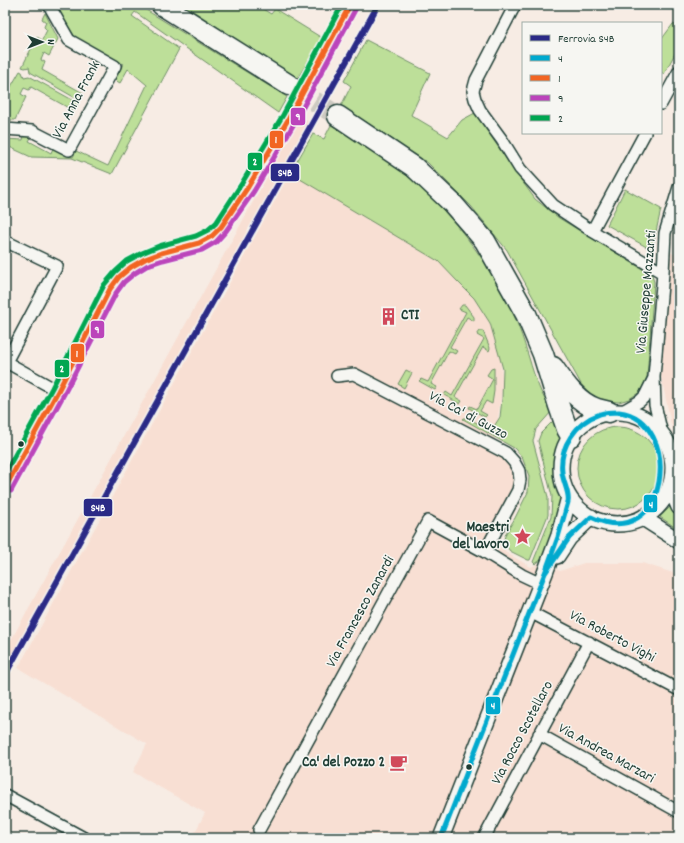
<svg xmlns="http://www.w3.org/2000/svg" width="684" height="843" font-family="Dekko,sans-serif">
<rect width="100%" height="100%" fill="#f7ece4"/>
<filter id="ink" filterUnits="userSpaceOnUse"><feTurbulence type="fractalNoise" baseFrequency=".025" numOctaves="2"/><feDisplacementMap in="SourceGraphic" scale="8" xChannelSelector="R" yChannelSelector="G"/><feConvolveMatrix kernelMatrix="1 2 1 2 8 2 1 2 1" color-interpolation-filters="sRGB"/></filter>
<g filter="url(#ink)">
<path fill="#f8dfd3" d="M300,117L314,125L5,684V651Z
M290,173L442,253L482,306L499,344L503,384L495,439L510,448L520,458L527,476L525,490L513,516L503,531L500,540L502,547L507,553L531,567L541,562L560,571L584,563H642L679,575V838H192L205,813L133,772L147,744L18,668Z
M665,249L679,257V442L671,424L661,376L662,302Z"/>
<path fill="#bddf99" stroke="#6e8e66" d="M55,5H138L287,97L278,113L135,12L132,16L179,49L112,174L72,158L31,157L5,145V139L23,140L24,134L32,136L29,141L51,153L53,148L73,157L76,151L108,166L147,85L128,69L120,83L115,80L123,64L75,37Z
M184,5H256L271,14L275,9L322,38L297,79Z
M45,13L58,39L49,56L44,53L41,60L45,62L42,70L83,93L79,100L30,72L29,67L25,68L22,67L37,37L42,40L47,30L44,27L46,22L42,19Z
M673,24L679,27V46L664,74L661,72V40Z
M366,40L430,73L411,115L448,137L462,120L475,113L516,173L535,199L559,218L652,275L654,282L647,377L640,392L629,399L619,402L603,401L589,393L581,384L507,250L471,206L428,163L377,129L341,106L351,86L344,81Z
M20,71L22,72L24,77L29,76L78,103L74,111L31,87L29,90L24,88L21,94L26,97L15,120H5V104L6,102L5,101V97Z
M331,125C362,143 394,163 421,188C452,216 487,261 506,298C516,318 523,338 529,358C532,368 535,378 539,387C542,395 547,403 552,411L536,429L533,441L548,497V515L530,560H528L510,551L506,546L504,539L506,533L515,518L528,492L529,476L522,457L514,448L463,419L464,418H468L491,431L500,417L502,399L503,369L490,323L474,298L457,281L438,261L290,173L313,134L324,139Z
M625,189L661,209L652,250L607,225Z
M462,305H465L474,317V321L467,317L450,347L457,351L455,354L449,351L431,384L437,387L435,390L419,381L421,379L428,382L466,312L459,309Z
M480,331H483L490,348L489,351L483,347L455,397L462,401L460,404L444,395L446,392L452,396L484,339L477,335Z
M494,368V391L492,404L486,401L480,411L487,415L485,417L469,408L470,406L477,409L493,379L487,375L491,369Z
M406,370L412,373L404,388L398,384Z
M555,419L560,435V440L554,462V474L556,488L561,498V506L559,516L541,560L535,564L533,562L551,517L552,496L538,441L541,433Z
M577 468a41 41 0 1 1 82 0a41 41 0 1 1-82 0Z
M670,507L679,521V530L660,517Z"/>
<g fill="none" stroke-linecap="round" stroke-linejoin="round">
<path stroke="#ccc9c1" stroke-width="20" stroke-dasharray="20 10" stroke-linecap="butt" d="M289,85L338,116"/>
<defs>
<path id="street" d="M515,5L476,80L473,91L475,99L480,110L502,140L520,169L553,205L592,231L663,273
M316,69L350,5
M661,104L679,71
M5,129L32,131L69,150L115,66L69,40L49,5
M592,231L645,133
M5,241L57,266L5,364
M6,362L58,391
M337,376L354,374L506,453L514,462L519,471L520,480L518,490L489,544L485,552
M621,412L640,401L645,396L654,378
M662,434L655,405L654,377L663,273L665,233L679,187
M5,488L58,391L110,289L119,277L131,267L145,259L161,253L199,243L212,236L221,227L248,187L289,118
M530,612L679,690
M539,734L679,812
M5,795L84,838
M259,830L428,521L485,552L522,575L541,584
M484,838L589,642"/>
<path id="secondary" d="M561 468a56 56 0 1 1 112 0a56 56 0 1 1-112 0Z
M673,479V493L679,507
M643,518L679,541
M557,556L569,538L591,517
M441,838L545,573L559,535L569,497"/>
<path id="highway" d="M162,5L289,85
M338,116L414,167L452,203L485,241L526,314L543,354L559,406L567,429L571,436
M553,367C564,383 577,402 597,409C601,410 605,411 609,412"/>
</defs>
<use href="#street" stroke="#1f3d34" stroke-width="14"/>
<use href="#secondary" stroke="#1f3d34" stroke-width="18"/>
<use href="#highway" stroke="#1f3d34" stroke-width="23"/>
<use href="#street" stroke="#f6f6f2" stroke-width="11"/>
<use href="#secondary" stroke="#f6f6f2" stroke-width="15"/>
<use href="#highway" stroke="#f6f6f2" stroke-width="20"/>
<defs>
<path id="street-bridge" d="M289,118L316,69"/>
</defs>
<use href="#street-bridge" stroke="#1f3d34" stroke-width="14" stroke-linecap="butt"/>
<use href="#street-bridge" stroke="#f6f6f2" stroke-width="11"/>
<defs>
<path id="bus-1" d="M619,412C684,420 670,555 591,517L569,538L545,573L558,537L568,502C570,493 563,483 562,472C559,447 576,422 600,414C606,412 612,412 619,412Z
M441,838L545,573"/>
<path id="bus-2" d="M5,488L58,391L110,289L119,277L131,267L145,259L161,253L199,243L212,236L221,227L248,187L289,118L350,5"/>
<path id="bus-3" d="M11,491L64,394L116,293L124,282L135,273L148,265L163,260L202,250L216,242L226,231L254,191L295,122L356,8"/>
<path id="bus-4" d="M5,473L52,388L104,285L115,272L127,261L142,253L159,246L196,236L208,230L216,223L242,183L283,115L342,5"/>
</defs>
<use href="#bus-1" stroke="#f6f6f2" stroke-width="8"/>
<use href="#bus-2" stroke="#f6f6f2" stroke-width="8"/>
<use href="#bus-3" stroke="#f6f6f2" stroke-width="8"/>
<use href="#bus-4" stroke="#f6f6f2" stroke-width="8"/>
<use href="#bus-1" stroke="#00a9ce" stroke-width="5"/>
<use href="#bus-2" stroke="#f26522" stroke-width="5"/>
<use href="#bus-3" stroke="#b4b" stroke-width="5"/>
<use href="#bus-4" stroke="#00a651" stroke-width="5"/>
<defs>
<path id="rail-1" d="M5,675L378,5"/>
</defs>
<use href="#rail-1" stroke="#f6f6f2" stroke-width="9"/>
<use href="#rail-1" stroke="#2a2a86" stroke-width="6"/>
</g>
</g>
<defs>
<symbol id="building-bare" viewBox="-9 -9 18 18"><path d="M-4-6H4V6H1V3H-1V6H-4ZM-2.5-4.3h1.7v1.8h-1.7ZM.8-4.3h1.7v1.8H.8ZM-2.5-1h1.7V.8h-1.7ZM.8-1h1.7V.8H.8Z" fill="#d1495b" stroke="#f6f6f2" stroke-width="2.5" paint-order="stroke"/></symbol>
<symbol id="sight-bare" viewBox="-9 -9 18 18"><path d="M0-6L1.8-2.2L6-1.7L2.9 1.2L3.7 5.4L0 3.3L-3.7 5.4L-2.9 1.2L-6-1.7L-1.8-2.2Z" fill="#d1495b" stroke="#f6f6f2" stroke-width="2.5" paint-order="stroke"/></symbol>
<symbol id="cafe-bare" viewBox="-9 -9 18 18"><path d="M-5.5-4.5H6V0H3Q3 3.5 0 3.5H-2.5Q-5.5 3.5-5.5 0ZM3-3.2v2h1.7v-2ZM-6 4.5H4V6H-6Z" fill="#d1495b" stroke="#f6f6f2" stroke-width="2.5" paint-order="stroke"/></symbol>
</defs>
<g fill-rule="evenodd">
<use href="#building-bare" x="376" y="304" width="25" height="25"/>
<use href="#sight-bare" x="510" y="524" width="25" height="25"/>
<use href="#cafe-bare" x="386" y="750" width="25" height="25"/>
</g>
<g fill="#1f3d34" stroke="#f6f6f2" stroke-width="1.5">
<circle cx="21" cy="444" r="3.5"/>
<circle cx="469" cy="767" r="3.5"/>
</g>
<g text-anchor="middle" dominant-baseline="central" stroke-width="3" stroke-linejoin="round" paint-order="stroke">
<g font-size="15" fill="#1f3d34" stroke="#f6f6f2">
<text transform="translate(77 100) rotate(-62)">Via Anna Frank</text>
<text transform="translate(647 292) rotate(-85)">Via Giuseppe Mazzanti</text>
<text transform="translate(468 416) rotate(28)">Via Ca' di Guzzo</text>
<text transform="translate(361 612) rotate(-61)">Via Francesco Zanardi</text>
<text transform="translate(612 637) rotate(28)">Via Roberto Vighi</text>
<text transform="translate(523 733) rotate(-62)">Via Rocco Scotellaro</text>
<text transform="translate(606 754) rotate(29)">Via Andrea Marzari</text>
</g>
<g font-size="15" font-weight="bold" fill="#1f3d34" stroke="#f6f6f2" text-anchor="end">
<text x="401" y="316" text-anchor="start">CTI</text>
<text x="509" y="528">Maestri<tspan x="509" dy="17">del lavoro</tspan></text>
<text x="385" y="763">Ca' del Pozzo 2</text>
</g>
</g>
<g stroke="#f6f6f2" stroke-width="1.5">
<rect x="290" y="107" width="16" height="19" rx="4" fill="#b4b"/>
<rect x="269" y="130" width="15" height="19" rx="4" fill="#f26522"/>
<rect x="247" y="152" width="16" height="19" rx="4" fill="#00a651"/>
<rect x="270" y="163" width="30" height="19" rx="4" fill="#2a2a86"/>
<rect x="90" y="320" width="15" height="19" rx="4" fill="#b4b"/>
<rect x="70" y="343" width="15" height="20" rx="4" fill="#f26522"/>
<rect x="54" y="359" width="16" height="19" rx="4" fill="#00a651"/>
<rect x="643" y="494" width="15" height="19" rx="4" fill="#00a9ce"/>
<rect x="83" y="498" width="30" height="19" rx="4" fill="#2a2a86"/>
<rect x="485" y="696" width="16" height="19" rx="4" fill="#00a9ce"/>
</g>
<g font-size="11" text-anchor="middle" font-weight="bold" fill="#fff">
<text x="298" y="120">9</text>
<text x="276" y="143">1</text>
<text x="255" y="165">2</text>
<text x="285" y="176">S4B</text>
<text x="97" y="333">9</text>
<text x="77" y="357">1</text>
<text x="62" y="372">2</text>
<text x="651" y="508">4</text>
<text x="98" y="511">S4B</text>
<text x="493" y="709">4</text>
</g>
<rect width="684" height="843" fill="none" stroke="#f6f6f2" stroke-width="20"/>
<rect x="10" y="10" width="664" height="823" fill="none" stroke="#1f3d34" stroke-width="1.5" filter="url(#ink)"/>
<rect x="522" y="22" width="140" height="112" fill="#f6f6f2" stroke="#a0aca6"/>
<rect x="530" y="35" width="20" height="6" fill="#2a2a86" stroke="#a0aca6"/>
<text x="558" y="42" font-size="12" fill="#1f3d34">Ferrovia S4B</text>
<rect x="530" y="55" width="20" height="6" fill="#00a9ce" stroke="#a0aca6"/>
<text x="558" y="62" font-size="12" fill="#1f3d34">4</text>
<rect x="530" y="75" width="20" height="6" fill="#f26522" stroke="#a0aca6"/>
<text x="558" y="82" font-size="12" fill="#1f3d34">1</text>
<rect x="530" y="95" width="20" height="6" fill="#bb44bb" stroke="#a0aca6"/>
<text x="558" y="102" font-size="12" fill="#1f3d34">9</text>
<rect x="530" y="115" width="20" height="6" fill="#00a651" stroke="#a0aca6"/>
<text x="558" y="122" font-size="12" fill="#1f3d34">2</text>
<g transform="translate(42 42) rotate(90)" stroke="#f6f6f2" stroke-width="3" paint-order="stroke">
<path d="M0-3L7 15L0 10L-7 15Z" fill="#1f3d34"/>
<text y="-6" font-size="11" font-weight="bold" text-anchor="middle" fill="#1f3d34">N</text>
</g>
</svg>
